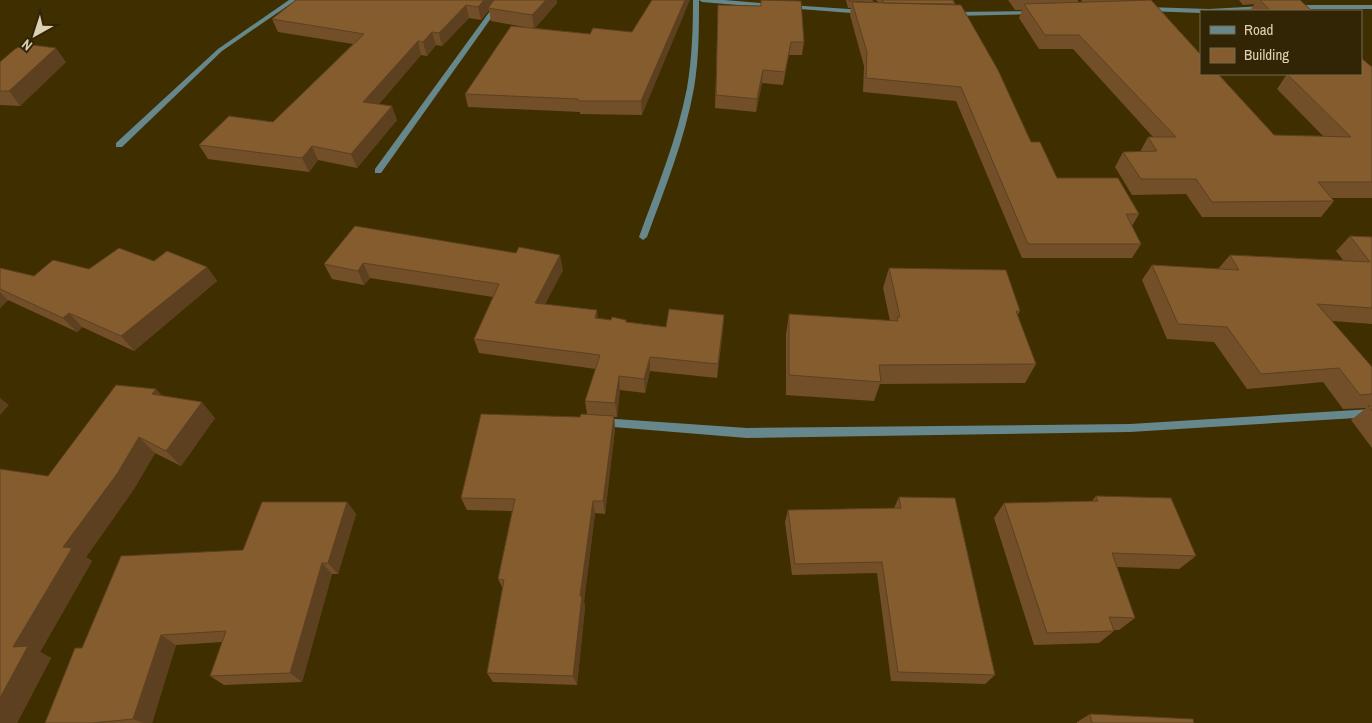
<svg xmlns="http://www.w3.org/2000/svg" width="1372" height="723" font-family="'Archivo Narrow',sans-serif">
<rect width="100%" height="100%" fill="#3f2e00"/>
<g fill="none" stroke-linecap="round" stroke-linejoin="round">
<path fill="#66888d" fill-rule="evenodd" d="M289,0H296L222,51L122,147H116V143L218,49Z
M498,0H504L381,173H375V169Z
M693,0H724L774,4L777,6L774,8L702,2L699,0C699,29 699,59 694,88C685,139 665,188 647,237L643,240L639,237C657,188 677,139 687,88C692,59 693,29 693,0Z
M789,5L864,10L867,12L864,14L787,8V6Z
M1372,5V9H1293L1290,7L1293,5Z
M1264,6L1267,8L1266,9L1201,11V13L1146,11L1143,9L1146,7L1209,9Z
M1034,11L1036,12V14L953,16L950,14L953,12Z
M1372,409V417L1130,432L747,438L601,426L597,425L596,422L597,419L601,418L747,428L1130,424Z"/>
</g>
<path fill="#724f28" d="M296,0L557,3L535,28L590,34L632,32L652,0L642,115L580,114V112L468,107L465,94L524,27L491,21L489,10L481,20L469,18L442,46L436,45L427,56L421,55L379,104L397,120L357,168L318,160L309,172L208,159L199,145L273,122L353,44L278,32L272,19Z
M761,0L804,42L802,55H789L783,85L762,83L756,112L715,108L718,5L761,6Z
M846,0H872L874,2H878L876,0H953L955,4V5L1031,142L1057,178L1139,214L1132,226L1141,244L1132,258H1022L956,101L863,92L864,66L850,15L851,8H848Z
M1008,0H1078V2H1082L1081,0H1151L1274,135L1323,136L1277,89L1287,74H1361L1372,67V198H1330L1334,201L1321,217H1202L1186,194L1132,195L1115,167L1123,152H1140L1148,137H1153L1073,49H1039L1019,18L1022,10H1015Z
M1239,0H1300L1312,11H1250L1254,4L1243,5Z
M0,62H66L20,106L0,105Z
M355,226L563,270L545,304L598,318L666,327L724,315L723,329L717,378L650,371L645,393L620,390L617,417H614L615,429L605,514L595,513L584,601L585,607L577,685L493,682L487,673L503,589L498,579L512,511L467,510L461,498L580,417L587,414L585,401L596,369L479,353L474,339L493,297L370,278L364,285L332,279L324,264Z
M1350,236L1372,237V324L1332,321L1372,367V448L1351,420L1366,408L1343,409L1323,382L1247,389L1214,342L1167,339L1142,280L1152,265L1218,269L1230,255L1343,260L1336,251Z
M154,261L207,267L217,281L134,351L82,327L77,332L8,300L0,308V268L34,276Z
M889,268L1020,311L1017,316L1036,364L1025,383L880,384L874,401L786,395V334L789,314L890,321L883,288Z
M162,396L215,418L181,466L155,453L134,489L86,557L92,561L40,652L51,658L17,723H0L48,476Z
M1096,496L1196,556L1179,569L1117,567L1135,618L1119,630H1114V631L1099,643L1034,645L994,518L1004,503L1092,501Z
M899,497L995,675L985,684L891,681L877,573L792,575L785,522L788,510L894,508Z
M347,502L356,514L338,574H332L302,682L224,685L210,676L222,642L176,645L152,723H45L82,648L243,550Z
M1090,714L1194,723H1077V722Z"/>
<path fill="#5c4020" d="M484,0H497L488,8L489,10L481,20L478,7Z
M546,0H557V3L534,29L532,15Z
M685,0H690L642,115L641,101Z
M466,5L469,18L442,46L439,33Z
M432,32L436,45L427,56L423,42Z
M418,41L421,55L369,116L363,102Z
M791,42L789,55L783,85L785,72Z
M56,48L66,62L20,106L9,91Z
M763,70L762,83L756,112L757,99Z
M392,106L397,120L357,168L351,154Z
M312,146L318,160L309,172L302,158Z
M560,255L563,270L538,317L535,303Z
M363,263L370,278L364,285L358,271Z
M207,267L217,281L134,351L121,336Z
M0,292L8,300L0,308Z
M597,310L599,325L595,318Z
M69,313L82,327L77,332L63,318Z
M724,315L723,329L717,378L718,364Z
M650,357V371L645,393L644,379Z
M619,376L620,390L617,417L615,403Z
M156,389L171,405L152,394Z
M0,398L9,405L0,415Z
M202,402L215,418L181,466L166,451Z
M614,416L615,429L605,514L603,501Z
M139,437L155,453L134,489L86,557L92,561L40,652L51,658L17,723H0V698L13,647L63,547Z
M593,501L595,513L584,601L585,607L577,685L573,676L580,596Z
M347,502L356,514L338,574L328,563Z
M322,563L332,574L302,682L290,673Z
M161,635L176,645L152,723H143L133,719Z"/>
<path fill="#845c2e" stroke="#5c4020" d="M296,0H484L478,7L466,5L439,33L432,32L423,42L418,41L363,102L392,106L351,154L312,146L302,158L199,145L229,116L273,122L364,34L272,19Z
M494,0H546L532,15L488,8Z
M652,0H685L641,101H578V99L465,94L511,26L590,34L593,28L632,32Z
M761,0L801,1L804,42H791L785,72L763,70L757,99L716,95L718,5L761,6Z
M849,0H872L874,2L849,1Z
M882,0H953L955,4L884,3Z
M1151,0L1201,55V74H1218L1274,135L1351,137L1287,74H1361V58L1372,67V182H1318L1334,201L1212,202L1196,179H1141L1123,152L1157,151L1148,137H1176L1079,35H1045L1024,4Z
M1260,0H1300L1312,11H1271Z
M852,2L961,5L998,70L1031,142H1040L1057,178H1118L1139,214H1126L1141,244H1028L961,87L866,78L867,52Z
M25,44L56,48L9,91H0V62L15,49Z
M355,226L516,253L519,247L560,255L535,303L597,310L595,318L611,320L612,317L626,320V322L666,327L669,309L724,315L718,364L650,357L644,379L619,376L615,403L585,401L600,355L474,339L499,284L363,263L358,271L324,264Z
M1350,236L1372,237V308L1317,304L1372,367V394L1360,395L1339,368L1261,374L1227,327L1178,324L1152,265L1239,270L1230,255L1370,262Z
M119,248L154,261L167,251L207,267L121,336L69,313L63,318L0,289V268L34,276L53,260L89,269Z
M889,268L1006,270L1020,311H1016L1036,364L879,365L881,382L789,375V314L898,321L897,317H900Z
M116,385L156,389L152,394L202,402L166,451L139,437L117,474L63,547L72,548L13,647L28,646L0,698V469L48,476Z
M1368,406H1372V411Z
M481,414L580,417L581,414L614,416L603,501H593L580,596H582L573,676L487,673L504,580L498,579L515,499L461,498Z
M1096,496L1171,498L1196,556L1112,553L1135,618L1109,617L1114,631L1047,633L1004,503L1098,501Z
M899,497L955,498L995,675L898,672L882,562L795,564L788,510L901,508Z
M262,502H347L328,563H322L290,673L210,676L226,631L161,635L133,719L92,723H45L75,648H82L121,556L243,550Z
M1090,714L1193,719L1194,723H1092Z"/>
<rect x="1200" y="10" width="162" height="65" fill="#312506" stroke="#766a4c"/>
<rect x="1210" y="26" width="25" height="8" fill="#66888d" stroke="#766a4c"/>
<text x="1244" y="35" font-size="15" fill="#ddd1b4">Road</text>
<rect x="1210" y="48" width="25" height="15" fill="#845c2e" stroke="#766a4c"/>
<text x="1244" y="60" font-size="15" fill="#ddd1b4">Building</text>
<g transform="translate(35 35) rotate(219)" stroke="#312506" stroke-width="4" paint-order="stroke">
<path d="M0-4L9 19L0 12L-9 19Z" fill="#ddd1b4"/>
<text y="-8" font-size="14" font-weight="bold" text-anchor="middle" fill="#ddd1b4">N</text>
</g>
</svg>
